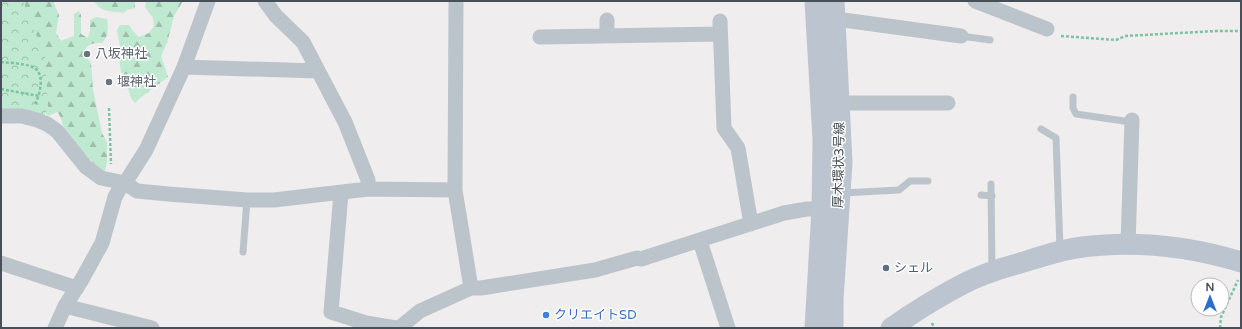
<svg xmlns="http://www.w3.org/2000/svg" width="1242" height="329" font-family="'Varela Round','Noto Sans JP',sans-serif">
<defs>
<pattern id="forest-firs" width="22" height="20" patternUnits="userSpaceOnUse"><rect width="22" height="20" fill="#bfe9d0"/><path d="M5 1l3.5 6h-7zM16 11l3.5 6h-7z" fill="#9dbfac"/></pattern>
<pattern id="park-crowns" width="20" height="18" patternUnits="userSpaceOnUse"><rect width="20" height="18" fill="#bfe9d0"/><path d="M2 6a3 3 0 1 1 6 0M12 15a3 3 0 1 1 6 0" fill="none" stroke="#9dbfac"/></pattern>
</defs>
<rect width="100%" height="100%" fill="#efeded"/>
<path fill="url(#forest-firs)" d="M1,1H53L59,15L56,33L61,41L74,36V14L79,11L81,15V34L88,38L90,30V20L96,17L107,19C108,28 109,36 102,43C93,43 88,43 84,52L87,58L91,63L93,90L102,133L107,142V161L105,171L99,169L74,142L64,128L60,116L57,112L48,116L44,111Z
M94,1H135V8L127,10L123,13C109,10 103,14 94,1Z
M146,1H183L174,16L167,43L161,56L168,77L140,98L135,103L131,98L128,88V81L121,72L119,58L121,51L117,30L120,25H129L133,31L139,37L149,33L154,26L153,18L145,7Z"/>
<path fill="url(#park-crowns)" d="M1,1H23L45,57L48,107L44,116L1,112Z"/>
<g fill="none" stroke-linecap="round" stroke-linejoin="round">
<path stroke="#7bc4a1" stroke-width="2.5" stroke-dasharray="3 2" stroke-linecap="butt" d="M1061,36L1116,40L1125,36L1216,31H1241
M1,62C10,63 21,63 30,66C47,71 40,93 35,105
M1,89L39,96
M109,108L111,164
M932,323L934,328
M1220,328L1221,317L1238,280"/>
<path stroke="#bcc4cb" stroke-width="7" d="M961,36L990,40
M1073,97V108L1076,114L1131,122
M1041,129L1056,138L1060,249
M991,184L992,270
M842,193L899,190L910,181H928
M981,195L992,196
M243,252L247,200"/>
<path stroke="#bcc4cb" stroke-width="15" d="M265,1L276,16L303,42L345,122L368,180V189
M975,1L1047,29
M836,19L961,36
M720,21L724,128L738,148L751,224
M607,36V20
M540,37L719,34
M184,67L318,71
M839,103H948
M1,116H22L37,120L47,124L57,131L86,167L101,178L125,183L137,191L168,194L247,200H274L368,189L455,190L471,288H481L595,270L637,258L641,259L784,213L807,209H822
M455,190L456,1
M341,193L331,312L366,323L396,328
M700,241L728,328
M1128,245L1132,120
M1,263L77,288
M65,306L152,328
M55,328L65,306L81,281L102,243L115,197L120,188L125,183L146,150L184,67L208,1
M399,328L420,311L471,288"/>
<path stroke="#bcc5cf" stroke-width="21" d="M815,1L823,139L822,209L815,328
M833,328V300L842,162L834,1
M891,328C914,312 938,297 963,284C980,275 999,269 1017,264C1037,258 1056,251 1076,248C1131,240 1188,246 1241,262"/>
</g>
<g fill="#6b7280" stroke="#fff" stroke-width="1.5">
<circle cx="87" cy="54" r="4"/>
<circle cx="109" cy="82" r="4"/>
</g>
<circle fill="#5c6f8a" stroke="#fff" stroke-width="1.5" cx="886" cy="268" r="4"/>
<circle fill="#3f7fe0" stroke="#fff" stroke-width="1.5" cx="546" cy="315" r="4"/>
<g text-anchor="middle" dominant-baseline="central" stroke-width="3" stroke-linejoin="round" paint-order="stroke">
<g font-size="13" fill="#5b616d" stroke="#fff" text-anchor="start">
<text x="95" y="54">八坂神社</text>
<text x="117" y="82">堰神社</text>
</g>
<g font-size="13" fill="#475058" stroke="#fff">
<text transform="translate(839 165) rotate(-89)">厚木環状3号線</text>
</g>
<g font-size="13" fill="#4e5e75" stroke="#fff" text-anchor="start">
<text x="894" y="268">シェル</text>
</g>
<g font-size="13" fill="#366cbe" stroke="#fff" text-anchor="start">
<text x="554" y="315">クリエイトSD</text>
</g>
</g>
<rect width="1242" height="329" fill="none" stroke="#475058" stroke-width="4"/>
<g transform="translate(1210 297)"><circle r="19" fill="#ffffff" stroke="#b5b9bc"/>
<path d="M0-3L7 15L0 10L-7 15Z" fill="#2b6fcb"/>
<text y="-6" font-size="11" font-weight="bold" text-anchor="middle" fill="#475058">N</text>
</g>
</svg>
